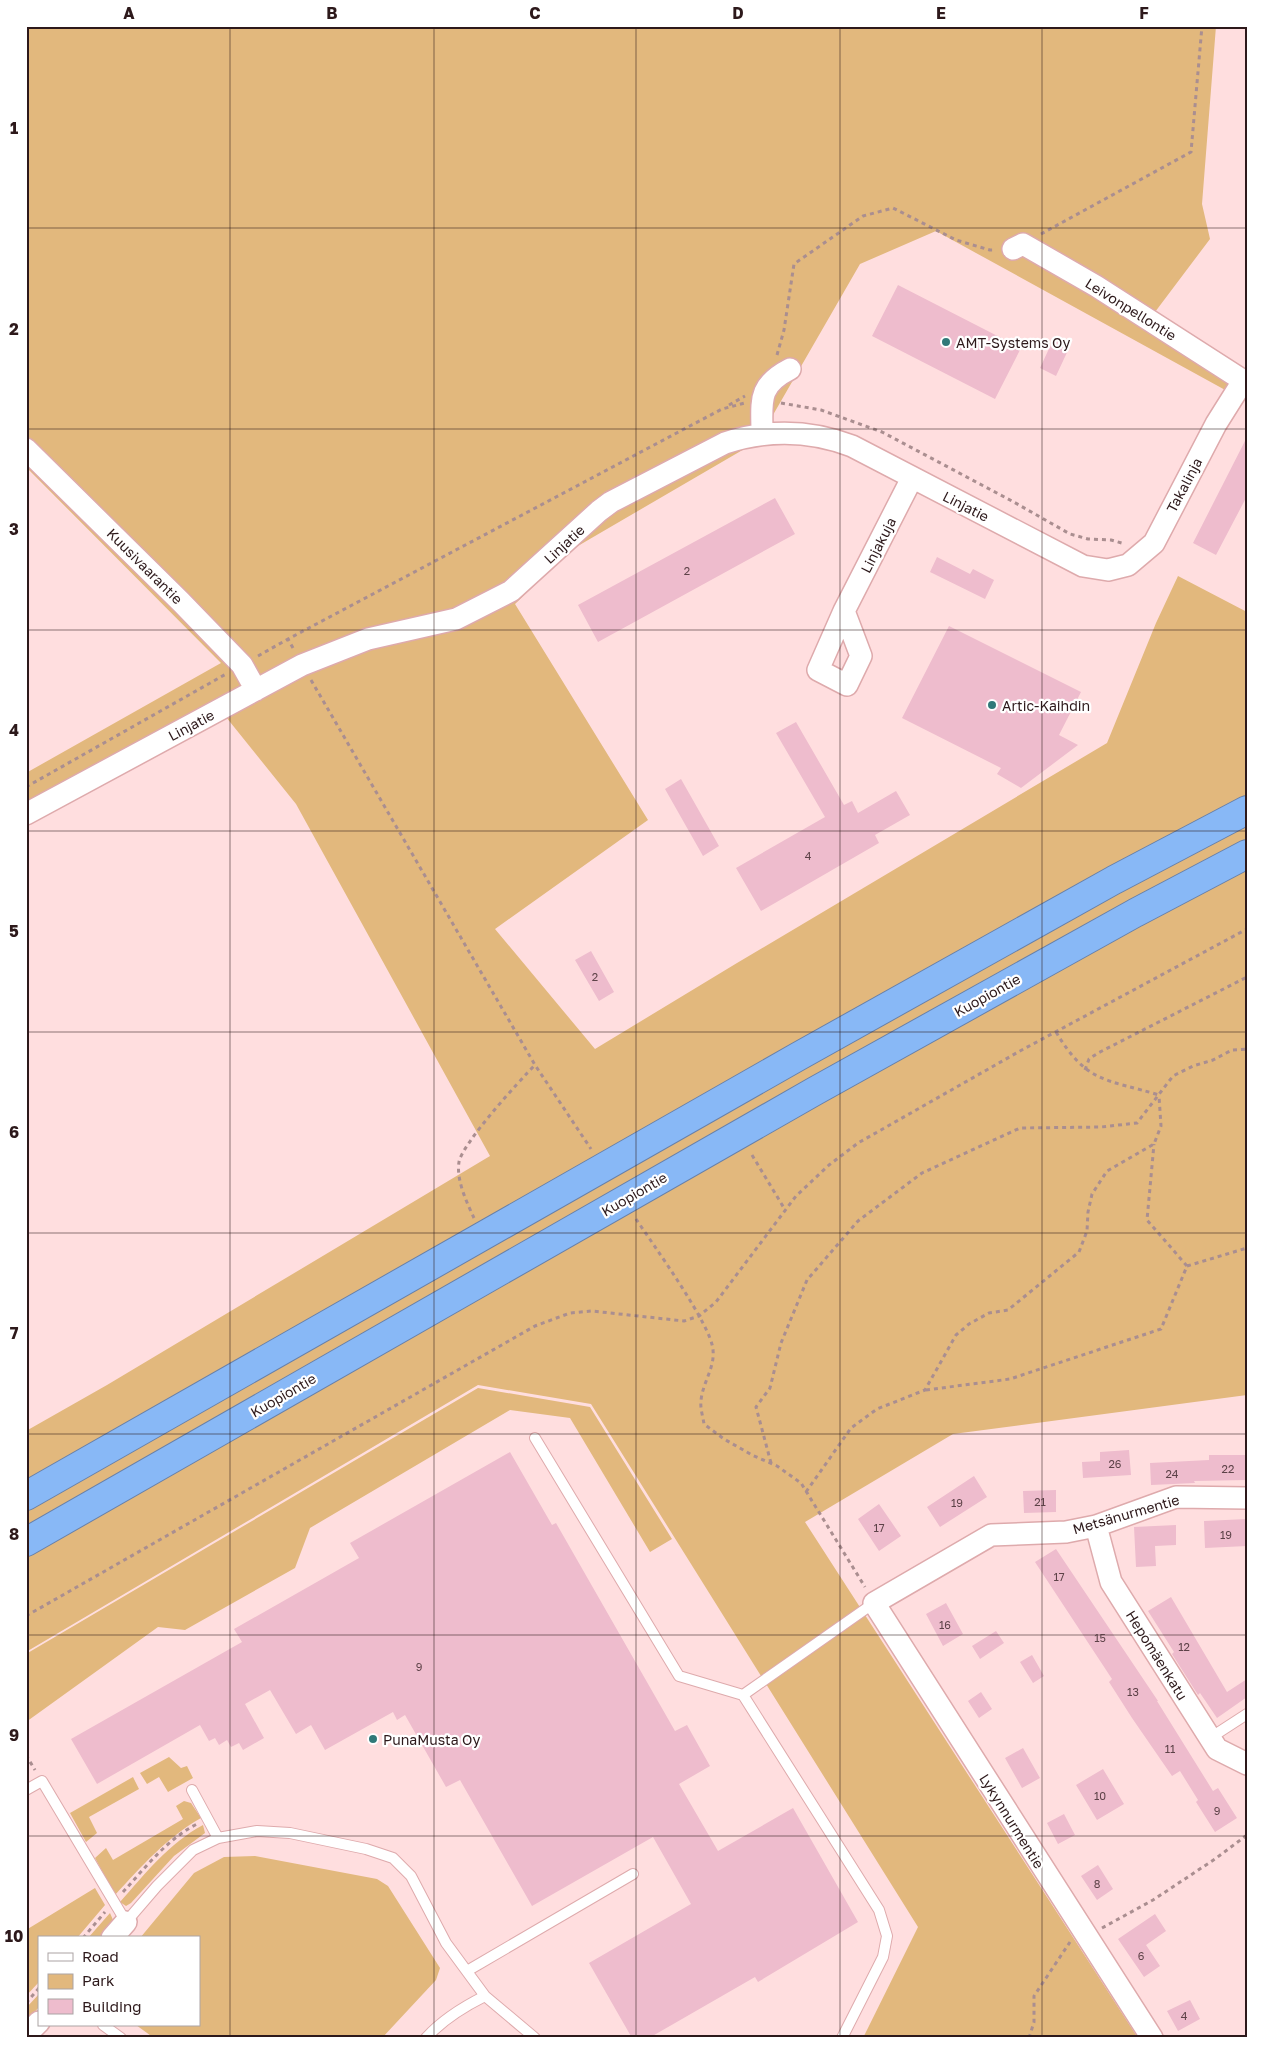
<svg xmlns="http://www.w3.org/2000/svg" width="1273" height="2064" font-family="'Golos Text',sans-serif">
<rect width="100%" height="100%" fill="#ffdedf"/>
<path fill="#e2b87d" d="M26,26H1216L1202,204L1210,239L1149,320L1247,383V402L936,231L860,264L758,441L571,550L515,604L648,820L495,929L595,1049L737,963L1107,743L1156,623L1178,576L1247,612V1395L953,1434L805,1522L1138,2038H863L918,1927L591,1404L478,1385L26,1652V1431L107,1385L490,1156L296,804L222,712L26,819V773L221,663L26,467Z
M478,1388L590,1407L672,1539L650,1552L570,1418L510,1410L310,1528L295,1568L185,1630L158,1627L26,1722V1654Z
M169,1757L181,1768L187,1766L193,1778L168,1792L159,1777L147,1784L140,1773Z
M133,1777L139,1789L89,1817L97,1833L86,1842L70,1813Z
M184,1801L191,1803L201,1818C166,1838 142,1866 115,1895L95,1858L106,1848L113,1860L183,1819L176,1806Z
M203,1825L205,1833L174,1856L131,1903L126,1906L120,1902C145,1874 169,1843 203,1825Z
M255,1856L377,1879L388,1886L440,1968L436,1980L382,2038H154L136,2025H199V1938H140L194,1873L224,1857Z
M95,1888L105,1905L77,1938H39V1982L26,1996V1930Z
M110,1913L113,1920L100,1938H88Z
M39,1994V2007L26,2022V2008Z"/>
<path fill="#eebccd" d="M898,285L1021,348L995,399L872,336Z
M1054,338L1070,346L1056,376L1040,368Z
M1247,437V496L1216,555L1193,543Z
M775,498L795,534L598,642L578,605Z
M937,557L970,574L973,569L994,580L985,599L930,572Z
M949,626L1081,692L1059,735L1078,745L1021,788L997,774L1001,768L902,718Z
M796,722L844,805L852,801L858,813L896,791L910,815L875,835L879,843L761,911L736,868L825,817L776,733Z
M681,779L719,846L703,856L665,789Z
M591,951L614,992L599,1001L575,960Z
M1129,1450L1131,1475L1083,1478L1082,1462L1100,1461V1452Z
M510,1452L552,1525L556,1523L675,1731L687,1725L710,1766L679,1784L718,1851L793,1808L858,1922L758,1982L755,1977L649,2038H632L589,1963L691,1904L653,1837L532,1906L460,1780L446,1787L405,1715L397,1720L393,1712L325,1750L311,1725L296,1734L270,1690L245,1704L264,1738L243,1750L239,1743L231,1747L227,1740L219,1745L215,1738L209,1741L200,1725L97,1784L71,1739L242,1642L234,1629L359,1558L350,1543Z
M1209,1455H1247V1480L1194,1481L1195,1483L1151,1485L1150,1463L1209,1460Z
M974,1476L987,1497L940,1527L927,1507Z
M1056,1490V1512L1024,1513L1023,1491Z
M879,1504L901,1536L879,1551L858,1519Z
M1247,1519V1546L1205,1548L1204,1521Z
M1176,1525V1545L1155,1546L1156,1566L1136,1567L1134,1527Z
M1056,1549L1158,1701H1157L1213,1791L1218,1788L1237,1818L1215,1832L1196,1802L1198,1800L1180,1771L1172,1776L1132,1718L1109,1682L1112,1679L1035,1562Z
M1171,1597L1227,1692L1247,1679V1697L1217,1718L1200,1693L1198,1695L1172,1654L1174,1652L1148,1611Z
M946,1603L963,1634L943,1646L926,1614Z
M996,1631L1004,1643L980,1659L972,1646Z
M1032,1655L1044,1676L1033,1683L1020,1662Z
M981,1692L992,1709L979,1718L968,1701Z
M1023,1748L1040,1778L1022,1788L1005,1758Z
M1103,1769L1124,1804L1097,1820L1076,1785Z
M1064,1814L1075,1835L1058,1844L1047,1823Z
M1098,1865L1113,1889L1097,1900L1081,1876Z
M1155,1914L1166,1931L1146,1945L1160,1966L1144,1977L1118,1939Z
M1190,2000L1200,2019L1178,2031L1167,2011Z"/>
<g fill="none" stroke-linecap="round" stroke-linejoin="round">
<defs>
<path id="lane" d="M535,1438L679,1676L743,1695L879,1910L887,1936L883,1957L842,2038
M743,1695L874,1603
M1210,1738L1247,1714
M26,1790L42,1781L126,1922L157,1886L193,1850L218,1838L257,1831L290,1833L366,1849L393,1858L411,1876L446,1943L485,1996L535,2038
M192,1790L218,1838
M467,1971L633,1874
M103,2025L121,2038
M426,2038C443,2019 463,2007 485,1996"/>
<path id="street" d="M1013,249L1023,244L1096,286L1247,383
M762,434C762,401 757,386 790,369
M26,449L181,602L242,665L256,690
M844,611L861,656L847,685L818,670L844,611L912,478
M26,814L302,665L368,639L456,619L511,591L599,511L611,502L725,443C768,429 810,430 852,446L1083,566L1108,570L1128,565L1154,543L1216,424L1243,381
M1096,1526L1111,1582L1217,1749L1247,1764
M112,1938L126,1922
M26,2035L39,2022
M1152,2038L874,1603L991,1535L1066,1532L1096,1526L1176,1497L1247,1498"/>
<path id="highway" d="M26,1496L799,1056L1114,880L1247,810
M26,1542L815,1091L1135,913L1247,854"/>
</defs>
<use href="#lane" stroke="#deaaac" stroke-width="12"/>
<use href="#street" stroke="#deaaac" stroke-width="24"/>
<use href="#highway" stroke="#6880a9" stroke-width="30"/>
<path stroke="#aa8e90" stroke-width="3" stroke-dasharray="4 4" stroke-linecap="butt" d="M1041,234L1191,152L1202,26
M777,355L784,330L794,264L863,216L893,208L956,240L990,250H995
M781,403L821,410L882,432L1012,501L1070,534L1088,539L1111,540L1125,544
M729,405L745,396
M293,648L288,639L722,409L745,403
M258,656L288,639
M311,680L535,1065L591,1149
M26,787L226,674
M1056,1032C1087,1084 1107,1079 1159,1095
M1085,1070L1089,1059L1098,1053L1247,977
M752,1155L784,1208
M474,1218C467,1203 456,1180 459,1162C462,1144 519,1081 535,1065
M636,1219C652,1243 712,1326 713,1350C715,1368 702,1384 701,1401C700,1408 703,1417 704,1424L724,1439L752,1455L777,1466L801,1483L865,1587
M1187,1266L1247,1248
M926,1390L1010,1379L1161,1329L1187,1266L1147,1220L1154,1144
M771,1463L756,1407L770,1388L781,1343L807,1280L858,1221L922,1173L1020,1128L1101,1127L1137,1123L1173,1076L1193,1066L1213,1060L1232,1050L1247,1049
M806,1492L851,1428L877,1409L925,1390L956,1335L969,1324L989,1313L1008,1310L1079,1252L1087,1231L1088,1212L1092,1194L1107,1171L1154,1144L1161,1126L1159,1096
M26,1616L535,1326L570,1313L592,1311L684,1321L699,1316L716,1302L796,1196L829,1165L858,1143L1020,1051L1247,929
M26,1755L35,1770
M123,1892C145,1868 167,1839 197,1824
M1102,1928L1153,1900L1215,1859L1247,1835
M83,1938L105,1912
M26,2003L39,1988
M1029,2038L1034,2022V1996L1070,1942"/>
<use href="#lane" stroke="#fff" stroke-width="10"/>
<use href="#street" stroke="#fff" stroke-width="21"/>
<use href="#highway" stroke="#88b8f6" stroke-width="28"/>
</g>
<path fill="none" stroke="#2d191b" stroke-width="1" stroke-opacity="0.55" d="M230,26V2038M434,26V2038M636,26V2038M840,26V2038M1042,26V2038M26,228H1247M26,429H1247M26,630H1247M26,831H1247M26,1032H1247M26,1233H1247M26,1434H1247M26,1635H1247M26,1836H1247"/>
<g fill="#307979" stroke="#fff" stroke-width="2">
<circle cx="946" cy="342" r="5"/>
<circle cx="992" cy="705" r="5"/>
<circle cx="373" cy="1739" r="5"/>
</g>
<g text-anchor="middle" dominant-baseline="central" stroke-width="4.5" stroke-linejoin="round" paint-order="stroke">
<g font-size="11" fill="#5d4248">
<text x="687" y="570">2</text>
<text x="808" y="855">4</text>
<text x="595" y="976">2</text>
<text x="1115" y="1463">26</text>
<text x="1228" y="1468">22</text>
<text x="1172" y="1473">24</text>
<text x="1040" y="1501">21</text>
<text x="957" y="1502">19</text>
<text x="879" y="1527">17</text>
<text x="1226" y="1534">19</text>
<text x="1059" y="1576">17</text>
<text x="945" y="1624">16</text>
<text x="1100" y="1637">15</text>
<text x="1184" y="1646">12</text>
<text x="419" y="1666">9</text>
<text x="1133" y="1691">13</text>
<text x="1170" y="1748">11</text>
<text x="1100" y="1795">10</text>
<text x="1217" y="1810">9</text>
<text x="1097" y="1883">8</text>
<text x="1141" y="1955">6</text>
<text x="1184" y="2015">4</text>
</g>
<g font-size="14" fill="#2d191b" stroke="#fff">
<text transform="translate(1131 309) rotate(32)">Leivonpellontie</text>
<text transform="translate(1184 485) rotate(-62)">Takalinja</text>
<text transform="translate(966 506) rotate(27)">Linjatie</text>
<text transform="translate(564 544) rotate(-43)">Linjatie</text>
<text transform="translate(878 545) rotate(-63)">Linjakuja</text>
<text transform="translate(145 566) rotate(45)">Kuusivaarantie</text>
<text transform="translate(191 725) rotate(-28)">Linjatie</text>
<text transform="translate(987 995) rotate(-29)">Kuopiontie</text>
<text transform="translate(634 1194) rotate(-30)">Kuopiontie</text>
<text transform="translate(283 1395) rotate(-30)">Kuopiontie</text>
<text transform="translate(1126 1514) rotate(-16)">Metsänurmentie</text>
<text transform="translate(1157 1655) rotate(58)">Hepomäenkatu</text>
<text transform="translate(1012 1821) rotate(58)">Lykynnurmentie</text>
</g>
<g font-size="14" fill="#2d191b" stroke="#fff" text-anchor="start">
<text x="956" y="342">AMT-Systems Oy</text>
<text x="1002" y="705">Artic-Kaihdin</text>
<text x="383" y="1739">PunaMusta Oy</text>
</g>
</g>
<rect width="1273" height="2064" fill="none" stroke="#ffffff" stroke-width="55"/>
<rect x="38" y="1936" width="162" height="90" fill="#ffffff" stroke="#aba3a4"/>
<rect x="48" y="1953" width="25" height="8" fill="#ffffff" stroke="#aba3a4"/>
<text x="82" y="1962" font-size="15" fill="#2d191b">Road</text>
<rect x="48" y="1974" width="25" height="15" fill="#e2b87d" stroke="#aba3a4"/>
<text x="82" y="1986" font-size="15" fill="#2d191b">Park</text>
<rect x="48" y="1999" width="25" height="15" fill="#eebccd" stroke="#aba3a4"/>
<text x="82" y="2012" font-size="15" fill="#2d191b">Building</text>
<rect x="28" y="28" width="1218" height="2008" fill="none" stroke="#2d191b" stroke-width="2"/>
<g font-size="16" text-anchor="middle" font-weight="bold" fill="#2d191b">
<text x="129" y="19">A</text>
<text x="332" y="19">B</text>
<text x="535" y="19">C</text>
<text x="738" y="19">D</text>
<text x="941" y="19">E</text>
<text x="1144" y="19">F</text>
<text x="14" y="134">1</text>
<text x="14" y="335">2</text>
<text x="14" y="535">3</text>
<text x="14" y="736">4</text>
<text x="14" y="937">5</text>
<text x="14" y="1138">6</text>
<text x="14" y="1339">7</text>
<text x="14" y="1540">8</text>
<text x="14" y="1741">9</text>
<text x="14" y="1942">10</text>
</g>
</svg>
